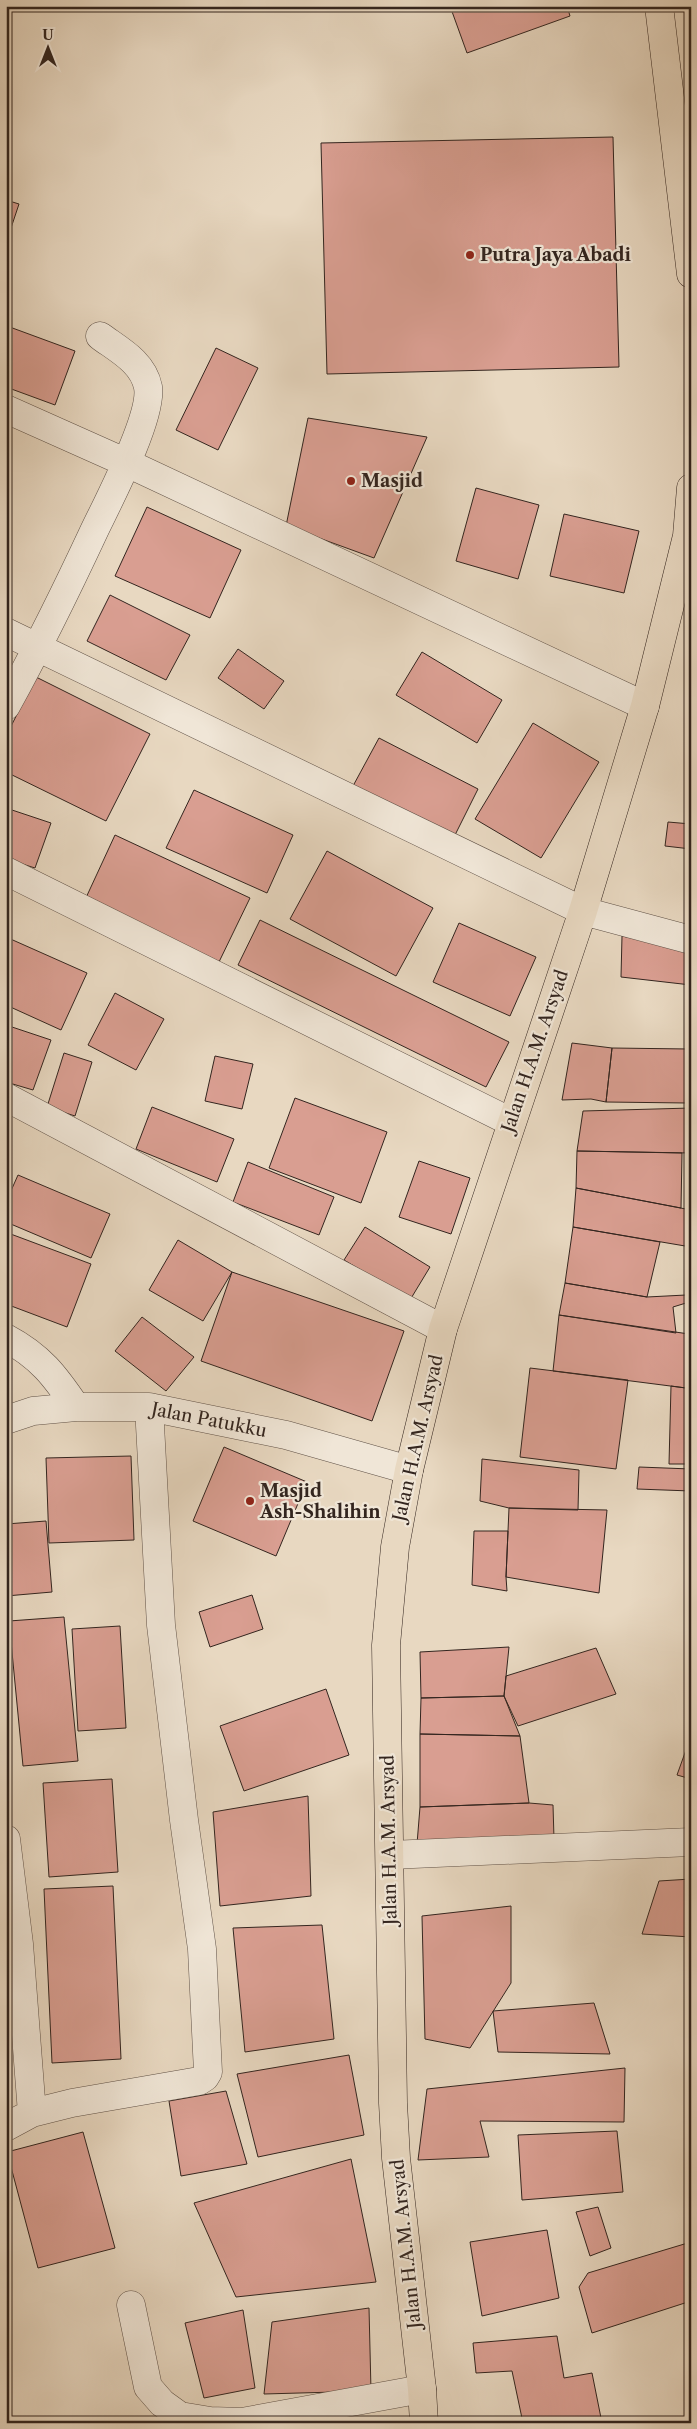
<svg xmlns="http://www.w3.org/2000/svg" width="697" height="2429" font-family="'Libre Caslon Text',serif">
<rect width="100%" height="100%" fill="#e8d8c1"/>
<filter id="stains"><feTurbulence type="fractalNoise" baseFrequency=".004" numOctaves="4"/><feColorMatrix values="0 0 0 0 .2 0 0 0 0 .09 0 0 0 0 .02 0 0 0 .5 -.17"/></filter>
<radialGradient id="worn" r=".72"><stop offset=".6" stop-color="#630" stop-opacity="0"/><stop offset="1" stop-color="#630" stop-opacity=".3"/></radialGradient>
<path fill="#d99e91" stroke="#33251f" d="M450,6H567L570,16L467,53Z
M613,137L619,367L327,374L321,143Z
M6,200L19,204L6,243Z
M7,326L75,351L55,405L6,387Z
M216,348L258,368L218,450L176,430Z
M308,418L427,437L374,558L286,526Z
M476,488L539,505L518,579L456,561Z
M147,507L241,550L210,618L115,576Z
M564,514L639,531L624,593L550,576Z
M110,595L190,635L166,680L87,641Z
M238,649L284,681L264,709L218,678Z
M422,652L502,700L477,743L396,695Z
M36,677L150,734L106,821L6,772V736Z
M533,723L599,762L541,858L475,819Z
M379,738L478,789L454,837L353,786Z
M194,790L293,835L267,893L166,848Z
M6,808L51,823L35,868L6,859Z
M668,822L691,824V849L665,846Z
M115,835L250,898L218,964L84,902Z
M327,851L433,908L396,976L290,919Z
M260,920L509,1042L486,1087L238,965Z
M459,923L536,957L510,1016L433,982Z
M622,936L691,950V985L621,977Z
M6,937L87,973L61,1030L6,1005Z
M115,993L164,1019L136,1070L88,1045Z
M6,1025L51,1040L33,1090L6,1082Z
M572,1043L612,1048L606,1102L591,1099L562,1100Z
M612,1048L689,1049L687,1103L606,1102Z
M64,1053L92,1062L75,1116L47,1107Z
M215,1056L253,1064L242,1109L205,1101Z
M295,1098L387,1132L361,1203L269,1168Z
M152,1107L234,1139L217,1182L136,1149Z
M691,1108V1153L577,1151L583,1111Z
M577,1151L682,1153L681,1208L576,1188Z
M419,1161L470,1178L451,1234L399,1217Z
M248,1162L334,1197L319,1235L233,1202Z
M18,1175L110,1214L91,1258L6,1222V1202Z
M576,1188L691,1210V1247L573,1227Z
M365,1227L430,1267L410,1300L344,1260Z
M573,1227L660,1242L647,1297L565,1283Z
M8,1233L91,1264L67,1327L6,1304Z
M178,1240L232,1272L203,1321L149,1290Z
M232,1272L404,1331L372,1421L201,1361Z
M565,1283L647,1297L686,1295V1303L673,1307L676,1333L559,1315Z
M686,1303H691V1464H669L671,1386L686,1388L689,1334Z
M559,1315L689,1334L686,1388L553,1371Z
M142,1317L194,1357L166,1391L115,1351Z
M530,1368L628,1380L616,1469L520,1457Z
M224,1447L307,1482L276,1556L193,1521Z
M131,1456L134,1540L49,1543L46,1458Z
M482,1459L579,1470L578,1510L509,1508L480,1501Z
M639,1467L691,1469V1491L637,1489Z
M509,1508L607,1510L599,1593L506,1577Z
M46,1521L52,1592L6,1596V1524Z
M474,1531H508L506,1577L507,1591L472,1585Z
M252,1595L263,1629L210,1647L199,1612Z
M64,1617L78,1761L23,1766L9,1621Z
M120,1626L126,1728L78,1731L72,1629Z
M509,1647L504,1696L421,1698L420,1652Z
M596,1648L616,1694L518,1726L504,1696L506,1676Z
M326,1689L349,1755L244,1791L220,1726Z
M504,1696L520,1736L420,1734L421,1698Z
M420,1734L520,1736L529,1803L420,1807Z
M691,1736V1779L677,1775Z
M112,1779L118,1872L49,1877L43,1783Z
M308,1796L311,1896L220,1906L213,1812Z
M529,1803L553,1805L554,1839L417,1844L420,1807Z
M691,1879V1937L642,1934L659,1881Z
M113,1886L121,2059L52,2063L44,1889Z
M511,1906V1983L470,2048L425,2039L422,1916Z
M322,1925L334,2039L245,2052L233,1928Z
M688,1998H691V2042H690Z
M594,2003L610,2054L498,2052L493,2011Z
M349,2055L364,2135L258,2157L237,2074Z
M625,2068L624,2122L480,2121L489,2157L418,2160L427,2089Z
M226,2091L247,2164L181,2176L169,2101Z
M617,2131L623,2192L522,2200L518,2135Z
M83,2132L115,2248L38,2268L7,2152Z
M351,2159L376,2282L236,2297L194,2203Z
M598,2207L611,2248L590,2256L576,2212Z
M547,2230L559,2298L482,2316L470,2242Z
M691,2242V2301L592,2333L579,2287L588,2273Z
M369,2308L371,2391L264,2394L272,2322Z
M243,2310L255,2388L204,2398L185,2323Z
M557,2336L564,2378L592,2373L602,2423H523L512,2371L476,2373L473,2343Z"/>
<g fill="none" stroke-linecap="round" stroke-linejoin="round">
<defs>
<path id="minor" d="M6,409L127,463L645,706
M6,632L583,911L691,940
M6,706C38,648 67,589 95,529C109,500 153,416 148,387C143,362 119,350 100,336
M6,871L511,1122
M6,1097L443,1329
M6,1338C40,1356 55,1376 76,1407
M6,1420L33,1411L76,1407H149L286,1435L409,1470
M6,1839L19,1944L32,2113
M390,1855L691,1842
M6,2127L32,2113L72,2103L199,2081L205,2077L208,2072L202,1949L184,1820L161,1625L149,1407
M131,2305L148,2387L162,2403L180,2416L210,2421L242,2422L422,2389"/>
<path id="trunk" d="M659,6L691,274
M424,2423L422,2389L396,2158L393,2103L386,1645L395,1547L409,1470L443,1329L583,911L645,706L687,536L691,488"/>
</defs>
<use href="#minor" stroke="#605248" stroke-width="29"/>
<use href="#trunk" stroke="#33251f" stroke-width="29"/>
<use href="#minor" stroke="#f0e6d7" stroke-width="28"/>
<use href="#trunk" stroke="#e8d8c1" stroke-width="28"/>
</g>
<g fill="#8f2418" stroke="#f0e6d7" stroke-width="2">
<circle cx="470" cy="255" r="5"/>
<circle cx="351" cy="481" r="5"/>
<circle cx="250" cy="1501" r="5"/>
</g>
<g text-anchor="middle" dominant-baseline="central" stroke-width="4.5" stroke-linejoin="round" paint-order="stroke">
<g font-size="18" font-weight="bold" fill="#33251f" stroke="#f0e6d7" text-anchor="start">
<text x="480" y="255">Putra Jaya Abadi</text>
<text x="361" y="481">Masjid</text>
<text x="260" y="1491">Masjid<tspan x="260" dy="21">Ash-Shalihin</tspan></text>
</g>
<g font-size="18" fill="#33251f" stroke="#f0e6d7">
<text transform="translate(535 1051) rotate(-71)">Jalan H.A.M. Arsyad</text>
<text transform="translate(209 1420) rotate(11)">Jalan Patukku</text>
<text transform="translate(418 1438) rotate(-77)">Jalan H.A.M. Arsyad</text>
<text transform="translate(389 1840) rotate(-91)">Jalan H.A.M. Arsyad</text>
<text transform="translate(406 2244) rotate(-96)">Jalan H.A.M. Arsyad</text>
</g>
</g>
<rect width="697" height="2429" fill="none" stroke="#e8d8c1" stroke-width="25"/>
<rect x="8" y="8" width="682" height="2414" fill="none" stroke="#33251f" stroke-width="2.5"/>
<rect x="12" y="12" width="672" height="2404" fill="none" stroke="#33251f"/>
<g transform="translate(48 48)" stroke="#f0e6d7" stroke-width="4" paint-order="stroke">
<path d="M0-4L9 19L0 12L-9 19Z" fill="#33251f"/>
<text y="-8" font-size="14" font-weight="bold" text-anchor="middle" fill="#33251f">U</text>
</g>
<rect width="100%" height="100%" filter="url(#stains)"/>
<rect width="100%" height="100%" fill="url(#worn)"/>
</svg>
